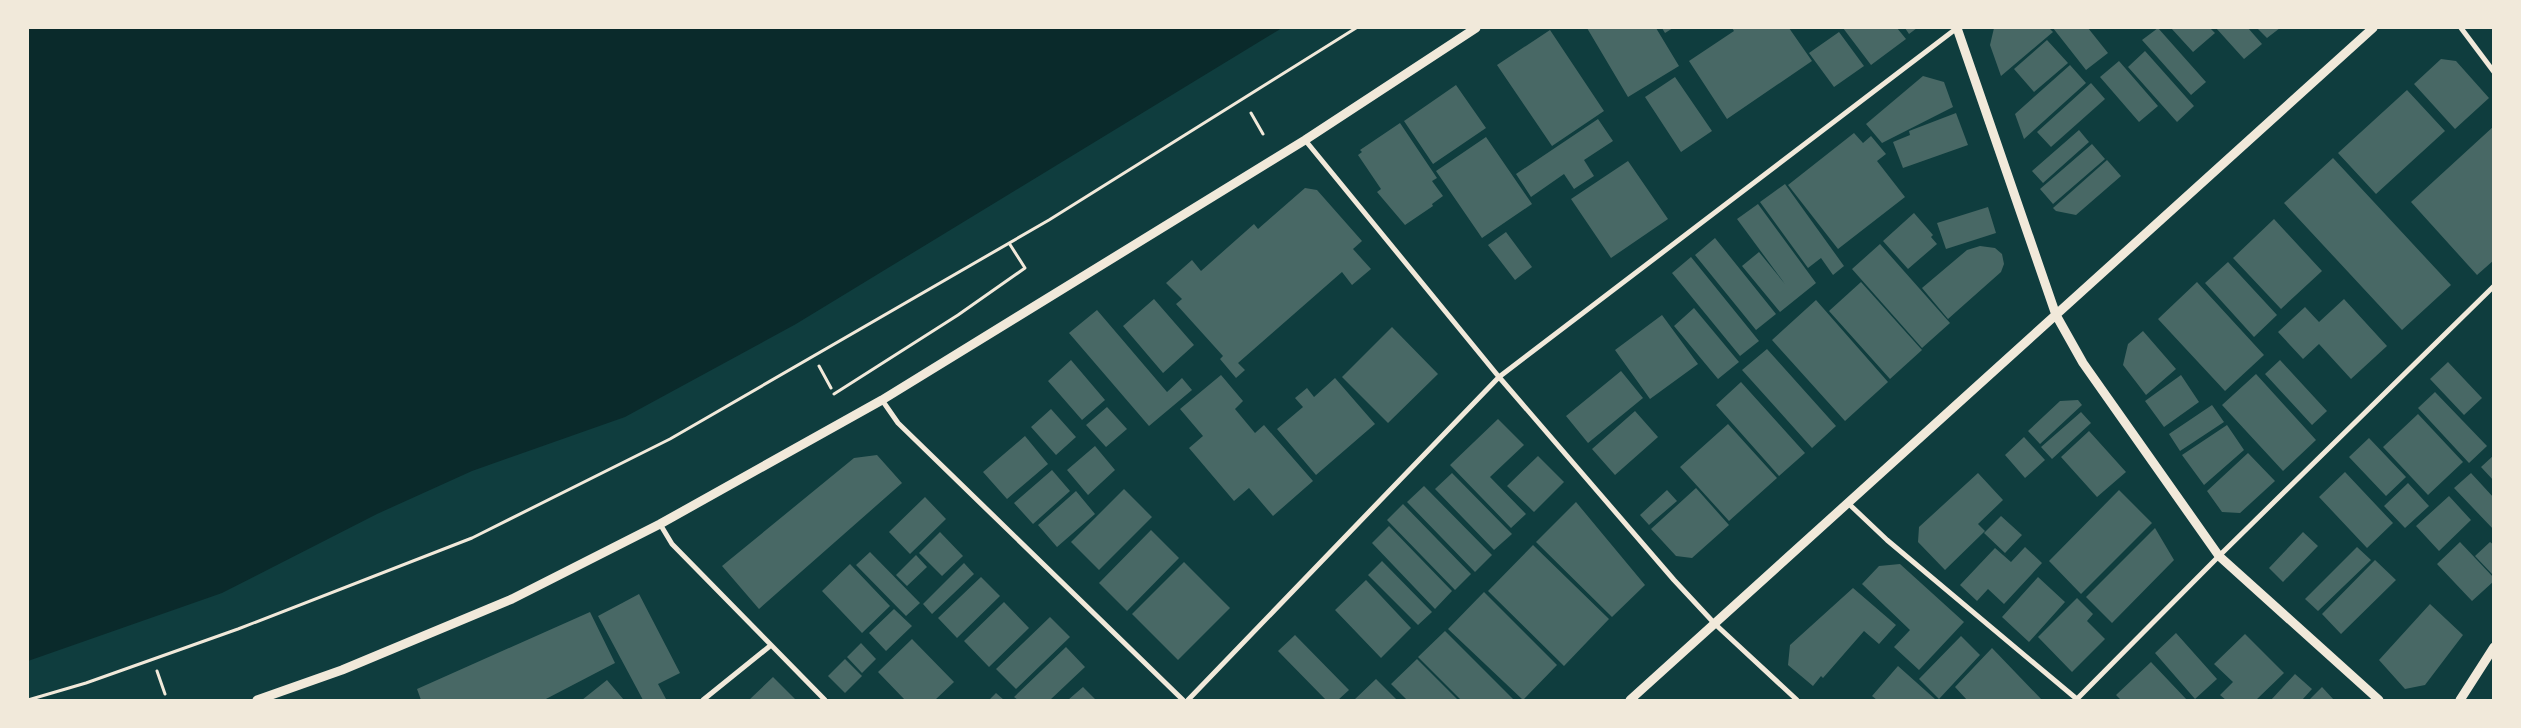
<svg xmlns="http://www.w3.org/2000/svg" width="2521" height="728" font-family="'Alegreya Sans',sans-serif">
<rect width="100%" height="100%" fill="#0f3d3e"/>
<path fill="#0a2a2b" d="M28,28H1282L796,324L625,417L472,471L377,514L222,593L28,661Z"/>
<path fill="#486865" d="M1587,28H1656L1679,66L1628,97Z
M1662,28H1673L1665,33Z
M1732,28H1789L1812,61L1727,119L1689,61L1734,31Z
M1843,28H1897L1906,39L1871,65Z
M1905,28H1917L1909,34Z
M1994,28H2049L2053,32L2001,76L1990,45Z
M2053,28H2088L2108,53L2086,70Z
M2158,28L2206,82L2191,95L2142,40Z
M2171,28H2210L2215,33L2193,52Z
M2216,28H2248L2262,44L2244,59Z
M2257,28H2280L2267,38Z
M1550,30L1604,111L1552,146L1497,65Z
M1839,32L1864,66L1834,87L1809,53Z
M2047,40L2068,63L2034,92L2014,69Z
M2145,51L2194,106L2177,122L2128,67Z
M2441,59L2456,61L2489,98L2455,129L2414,84Z
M2119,61L2158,106L2139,122L2100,77Z
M2070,65L2086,83L2024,139L2015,114Z
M1923,76L1944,82L1953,107L1882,143L1866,124Z
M1675,77L1712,131L1681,152L1645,97Z
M2091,83L2105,99L2051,147L2037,132Z
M1456,85L1486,128L1433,164L1404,121Z
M2407,90L2445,131L2376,194L2338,153Z
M1956,113L1968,145L1903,168L1893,142L1910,135L1909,131Z
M1598,119L1613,141L1584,160L1594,176L1574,189L1564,174L1531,197L1516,174Z
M1400,123L1437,178L1432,181L1443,196L1432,204L1433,206L1405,225L1377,192L1381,189L1358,155L1362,152L1360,150Z
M2494,126V260L2477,275L2411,202Z
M2079,130L2089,142L2043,183L2032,171Z
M1854,133L1863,143L1871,136L1886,154L1877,161L1905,197L1838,249L1788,185Z
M1486,137L1532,204L1482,238L1436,171Z
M2092,144L2105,159L2053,204L2040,189Z
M2333,158L2451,285L2402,330L2284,203Z
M2107,160L2121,176L2076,215L2056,211L2053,208Z
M1628,161L1668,219L1611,258L1571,199Z
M1785,184L1844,266L1833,275L1821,258L1808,268L1760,202Z
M1305,188L1317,190L1362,241L1353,249L1371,269L1352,285L1342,272L1238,363L1245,370L1236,378L1220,359L1223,356L1176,304L1182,299L1166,283L1192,260L1201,271L1254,224L1258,229Z
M1758,204L1816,283L1780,312L1742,266L1759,252L1785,284L1737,219Z
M1988,207L1996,233L1946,249L1937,223Z
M1914,213L1933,235L1931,237L1937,244L1908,269L1883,241Z
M2274,219L2322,271L2281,309L2233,258Z
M1506,232L1532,267L1515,280L1488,245Z
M1715,238L1776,314L1756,330L1695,255Z
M1880,244L1950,323L1922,348L1852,269Z
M1980,246L1995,248L2002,254L2004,264L2001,272L1948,319L1922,288L1967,250Z
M1691,257L1759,341L1740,356L1672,273Z
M2228,262L2277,315L2254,337L2205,283Z
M1861,282L1922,350L1890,379L1829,311Z
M2197,282L2264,355L2225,391L2158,319Z
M1154,299L1194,345L1163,373L1123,326Z
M2344,299L2387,346L2351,379L2319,344L2303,359L2278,332L2305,307L2319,322Z
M1816,300L1888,382L1845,421L1772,340Z
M1694,308L1739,362L1718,379L1674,326Z
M1097,310L1167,392L1182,378L1192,390L1149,426L1069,333Z
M1662,315L1698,364L1650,399L1615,350Z
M1392,327L1438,374L1388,423L1342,377Z
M2143,331L2176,369L2146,395L2123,365L2128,344Z
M1767,349L1836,426L1812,448L1742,370Z
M1071,360L1105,400L1082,420L1048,381Z
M2280,360L2327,411L2312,425L2265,374Z
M2448,362L2482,398L2464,415L2430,379Z
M1621,371L1643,398L1588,443L1566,416Z
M2256,374L2316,440L2283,471L2222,405Z
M1221,375L1243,401L1235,409L1255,433L1264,425L1313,481L1273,516L1249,488L1234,501L1189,448L1203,436L1180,409Z
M2181,375L2199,402L2164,427L2145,401Z
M1335,378L1375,424L1316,475L1277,429L1303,407L1295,398L1307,388L1314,397Z
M1741,382L1805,453L1779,476L1716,405Z
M2435,392L2487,446L2469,463L2418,408Z
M2078,400L2082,405L2040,444L2028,431L2060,401Z
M2212,405L2224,422L2180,451L2169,434Z
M1107,407L1127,429L1106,447L1086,425Z
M1051,409L1076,437L1056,455L1031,427Z
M1635,411L1658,437L1615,475L1592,449Z
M2081,412L2091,423L2052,459L2041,447Z
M2418,414L2463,462L2428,495L2383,447Z
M1498,419L1524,445L1490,477L1526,514L1511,528L1450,465Z
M1728,424L1777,478L1729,521L1680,467Z
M2227,425L2244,450L2204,485L2182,455Z
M2089,431L2126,472L2097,497L2061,457Z
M1025,436L1048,464L1007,499L983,472Z
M2024,437L2045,460L2025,478L2005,455Z
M2369,438L2406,477L2386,496L2349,457Z
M1095,446L1115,470L1088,495L1067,470Z
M2248,453L2275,481L2240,513L2222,512L2207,491Z
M877,455L902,483L759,609L722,566L854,458Z
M2494,455V481L2481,467Z
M1538,456L1564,482L1534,512L1507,486Z
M1052,470L1070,491L1033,524L1014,503Z
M2345,472L2393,523L2367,548L2319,497Z
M1452,473L1512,534L1494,550L1435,489Z
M1978,473L2003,500L1978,524L1985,531L1945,570L1918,542L1919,527Z
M2471,473L2494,498V530L2454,488Z
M2408,483L2429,506L2405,528L2384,506Z
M1424,486L1492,555L1475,572L1407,502Z
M1696,488L1729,525L1692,558L1676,556L1651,529Z
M1124,489L1152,517L1099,570L1071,542Z
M1667,490L1677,501L1649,525L1640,515Z
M2119,490L2152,523L2081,594L2049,561Z
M1076,491L1095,514L1057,547L1038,525Z
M2449,496L2471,520L2439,551L2416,526Z
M925,497L946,519L910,554L889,532Z
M1576,502L1645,585L1612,617L1536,542Z
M1403,504L1471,574L1455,590L1387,520Z
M2001,516L2022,535L2005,553L1984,533Z
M1389,526L1452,591L1435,609L1372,543Z
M2155,528L2174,560L2112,623L2086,597Z
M1151,530L1179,558L1127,611L1099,583Z
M940,532L963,556L942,576L919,553Z
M2303,532L2318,546L2283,582L2269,568Z
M2460,542L2494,578V581L2472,601L2437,564Z
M2490,542L2494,545L2492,574L2475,556Z
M1533,545L1609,619L1564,666L1488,591Z
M2025,547L2042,563L2004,604L1988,589L1977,601L1960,585L1995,548L2011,562Z
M2357,547L2371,560L2318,611L2305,599Z
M870,552L920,603L906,616L856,565Z
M916,555L927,567L907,586L896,575Z
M2375,560L2396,580L2341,634L2322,614Z
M1382,561L1432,612L1418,625L1368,575Z
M1184,562L1230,608L1178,660L1132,614Z
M964,563L974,574L932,614L923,604Z
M850,564L890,606L862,633L822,591Z
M1900,564L1964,622L1919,670L1894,647L1910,630L1862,584L1879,566Z
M981,577L1000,596L957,638L938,618Z
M2038,577L2065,602L2029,642L2002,617Z
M1366,580L1411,628L1381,658L1335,610Z
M1853,588L1896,625L1879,644L1864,631L1823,678L1821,676L1813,686L1788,665L1790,645Z
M1484,592L1557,665L1523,700L1448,629Z
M639,594L680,673L658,684L666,699L664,700H643L598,616Z
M2077,598L2093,614L2087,621L2105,639L2072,672L2038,637Z
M1004,602L1029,628L989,667L964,641Z
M2430,604L2463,635L2425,685L2405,689L2379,660Z
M894,609L912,626L886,651L869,633Z
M590,612L615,663L544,700H421L417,689Z
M1050,617L1070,637L1016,689L996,669Z
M1445,631L1514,700H1461L1418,657Z
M2176,633L2217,679L2195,699L2155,653Z
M2245,634L2284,673L2256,700H2226L2220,695L2233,682L2214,664Z
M1295,635L1349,690L1338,700H1326L1278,651Z
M1961,636L1980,655L1939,699L1919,679Z
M912,639L954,682L935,700H905L878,672Z
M861,643L876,659L862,673L847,657Z
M1066,647L1085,667L1050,700H1018L1014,697Z
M1992,648L2042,700H1967L1955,687Z
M845,659L862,676L845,693L828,676Z
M1417,659L1458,700H1407L1391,684Z
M2151,662L2187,700H2121L2116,695Z
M1898,666L1935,699L1934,700H1877L1872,696Z
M2295,674L2312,689L2302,700H2271Z
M773,677L796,700H749Z
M1376,679L1397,700H1354Z
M607,680L624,700H582Z
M1083,687L1096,700H1068Z
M2322,687L2334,700H2309Z
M996,693L1004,700H989Z"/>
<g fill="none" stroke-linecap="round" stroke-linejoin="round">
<path stroke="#f1e9da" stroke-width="3" d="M1251,113L1263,134
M819,366L831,388
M834,394L958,315L1025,268L1009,243
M157,671L165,694
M28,700L86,683L238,629L472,538L670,439L1049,220L1356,28"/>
<path stroke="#f1e9da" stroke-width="5" d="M2461,28L2494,72
M1305,140L1499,377L1674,580L1715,624L1797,700
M882,400L898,423L1183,700
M1849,504L1887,540L2078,700
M660,524L672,544L825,700
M703,700L770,646
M1188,700L1499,377L1957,28
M2076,700L2219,556L2494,286"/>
<path stroke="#f1e9da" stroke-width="9" d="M1957,28L2056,315L2083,363L2219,556L2379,700
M257,700L342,670L512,599L660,524L882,400L1305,140L1476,28
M1630,700L2373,28
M2460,700L2494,647"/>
</g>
<rect width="2521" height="728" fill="none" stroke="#f1e9da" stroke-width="58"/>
</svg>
